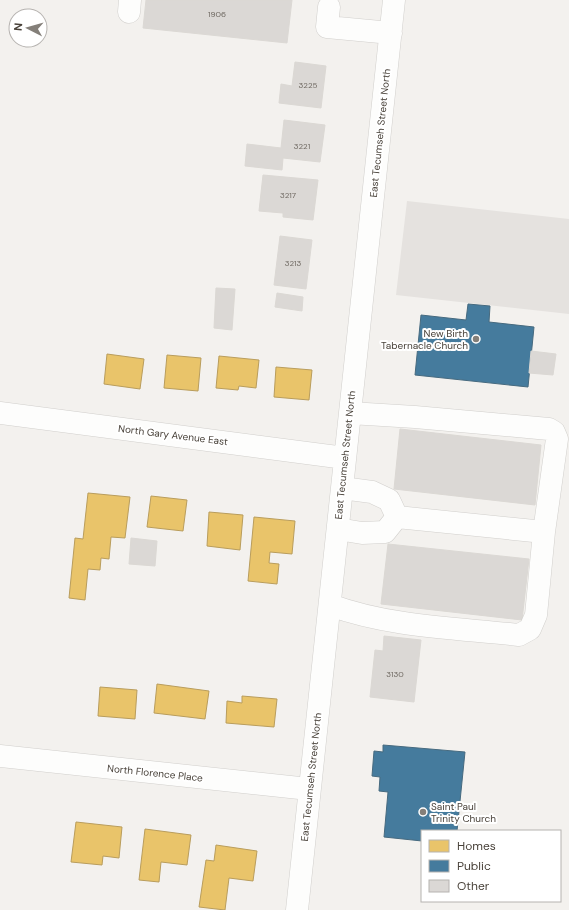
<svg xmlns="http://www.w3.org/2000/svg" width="569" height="910" font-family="'DM Sans',sans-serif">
<rect width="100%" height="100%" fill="#f3f1ee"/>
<path fill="#e5e2df" d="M407,201L569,219V314L396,295Z"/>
<path fill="#e9c46a" stroke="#b99d5c" d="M107,354L144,359L140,389L104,384Z
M167,355L201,358L198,391L164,388Z
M219,356L259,360L256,388L239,386L238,390L216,388Z
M276,367L312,370L309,400L274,397Z
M88,493L130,497L125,538L111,537L109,559L101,558L100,570L88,569L85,600L69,598L75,538L83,539Z
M151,496L187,500L183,531L147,527Z
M209,512L243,515L240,550L207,546Z
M254,517L295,521L292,554L270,552L269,563L279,564L277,584L248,581Z
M157,684L209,691L205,719L154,713Z
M100,687L137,690L135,719L98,716Z
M242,696L277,699L274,727L226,723L227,701L242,703Z
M76,822L122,827L119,858L103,856L102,865L71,862Z
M145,829L191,835L187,865L161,862L159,882L139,880Z
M216,845L257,851L253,881L229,878L225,910L199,907L206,860L214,861Z"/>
<path fill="#457b9d" stroke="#466a7f" d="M468,304L490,306L489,322L534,327L528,387L415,375L421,315L466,320Z
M383,745L465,752L457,831H422V841L384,837L388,792L379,791L380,777L372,776L374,751L383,752Z"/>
<path fill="#dbd8d5" stroke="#dbd8d4" d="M146,0H292L287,43L143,28Z
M295,62L326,66L321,108L279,103L281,84L292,86Z
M284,120L325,125L320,162L283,158L282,170L245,166L247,144L281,148Z
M263,175L318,180L313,220L283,217V213L259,211Z
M280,236L312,240L306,289L274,285Z
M216,288L235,289L232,330L214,328Z
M277,293L303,297L302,311L275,307Z
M531,351L556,354L553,375L529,373Z
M400,429L541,445L535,505L394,489Z
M131,538L157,541L155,566L129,564Z
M388,544L529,559L522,620L381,604Z
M384,636L421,640L414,702L370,697L375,650L383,651Z"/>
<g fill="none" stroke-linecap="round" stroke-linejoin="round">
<defs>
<path id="minor" d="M329,7L327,27L391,33
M129,12L130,0
M0,413L345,458
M342,488L372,492L389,500L397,517
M397,517L544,532
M338,529L362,533L385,532L397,517
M330,605C390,627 456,628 519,635L530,629L536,615L544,532L557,439L554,432L549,429L415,417L350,413
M0,756L309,789
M297,910L394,0"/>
</defs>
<use href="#minor" stroke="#d1cfcc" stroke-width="23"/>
<use href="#minor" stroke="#fdfdfc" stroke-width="22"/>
</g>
<g fill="#847f79" stroke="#fff" stroke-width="1.5">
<circle cx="476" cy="339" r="4"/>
<circle cx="423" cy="812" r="4"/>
</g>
<g text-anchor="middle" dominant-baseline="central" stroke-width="4" stroke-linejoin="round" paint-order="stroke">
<g font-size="8" fill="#6f6962">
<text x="217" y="14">1906</text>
<text x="308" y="85">3225</text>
<text x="302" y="146">3221</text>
<text x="288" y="195">3217</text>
<text x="293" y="263">3213</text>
<text x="395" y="674">3130</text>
</g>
<g font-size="10" fill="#49423a" stroke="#fff">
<text transform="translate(380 133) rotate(-84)">East Tecumseh Street North</text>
<text transform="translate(173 435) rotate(7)">North Gary Avenue East</text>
<text transform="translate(345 455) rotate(-84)">East Tecumseh Street North</text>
<text transform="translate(155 773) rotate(6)">North Florence Place</text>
<text transform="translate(311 777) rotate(-84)">East Tecumseh Street North</text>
</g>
<g font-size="10" fill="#49423a" stroke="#fff" text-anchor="end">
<text x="468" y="333">New Birth<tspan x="468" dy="12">Tabernacle Church</tspan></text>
<text x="431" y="806" text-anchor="start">Saint Paul<tspan x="431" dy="12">Trinity Church</tspan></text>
</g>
</g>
<rect x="421" y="830" width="140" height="72" fill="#ffffff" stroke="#b6b3b0"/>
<rect x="429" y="840" width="20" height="12" fill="#e9c46a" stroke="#b6b3b0"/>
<text x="457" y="850" font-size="12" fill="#49423a">Homes</text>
<rect x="429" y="860" width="20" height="12" fill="#457b9d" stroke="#b6b3b0"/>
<text x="457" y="870" font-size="12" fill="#49423a">Public</text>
<rect x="429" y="880" width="20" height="12" fill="#dbd8d5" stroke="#b6b3b0"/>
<text x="457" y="890" font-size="12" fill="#49423a">Other</text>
<g transform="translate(28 28) rotate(276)"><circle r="19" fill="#ffffff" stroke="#b6b3b0"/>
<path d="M0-3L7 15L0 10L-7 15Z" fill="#847f79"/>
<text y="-6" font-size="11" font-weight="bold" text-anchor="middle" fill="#49423a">N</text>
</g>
</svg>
